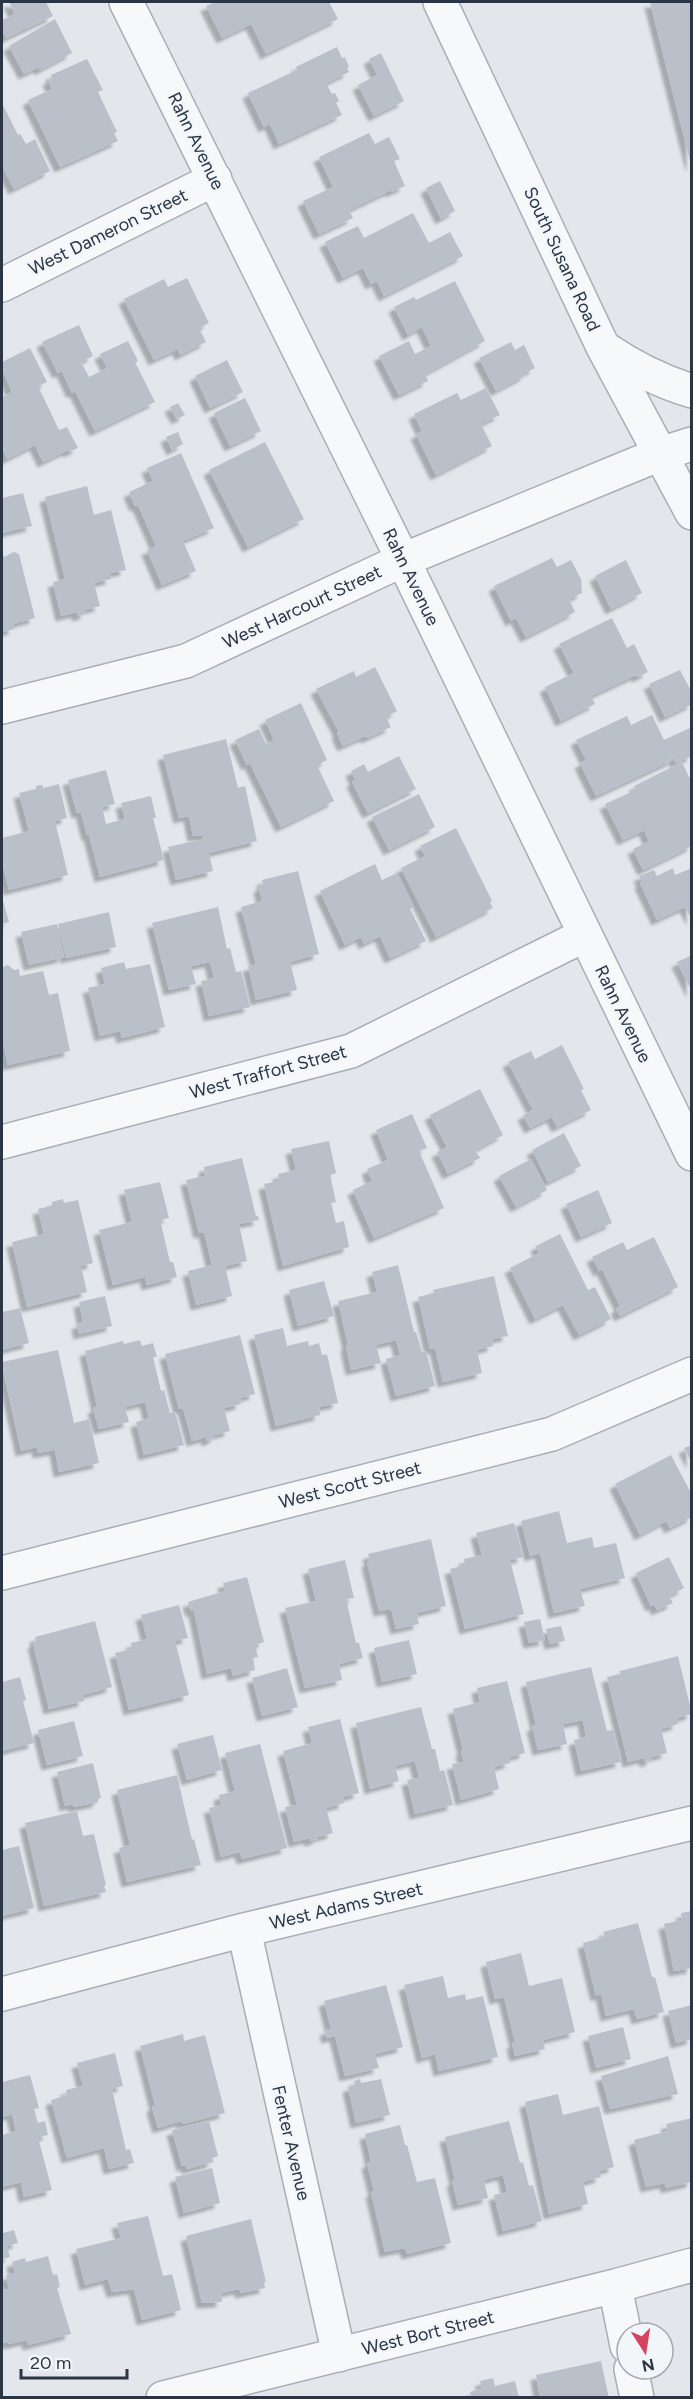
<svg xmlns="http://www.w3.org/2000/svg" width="693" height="2399" font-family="Figtree,sans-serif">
<defs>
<filter id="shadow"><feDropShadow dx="-5.5" dy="5.5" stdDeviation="1.5" flood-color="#0004"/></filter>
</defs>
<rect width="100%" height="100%" fill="#e3e7ec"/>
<path fill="#bac0ca" filter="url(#shadow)" d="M9,2H46L53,16L6,38L2,30V20L15,14Z
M215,2H329L338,19L266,54L251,24L222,38L206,6Z
M650,2H692V165H691Z
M55,19L72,53L40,70L39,67L24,74L9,46Z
M337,47L342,58L345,57L349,67L347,68L349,72L326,83L332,94L335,93L339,101L336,103L342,115L279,144L270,124L264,127L248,93L297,70L296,67Z
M381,53L404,101L374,116L358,85L377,75L369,59Z
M87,59L103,90L98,92L117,132L114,133L118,141L60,167L28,100L52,89L48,80L52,78L51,75Z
M2,103L18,135L20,134L26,144L35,139L50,171L14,189L3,168L2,169Z
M369,133L375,144L389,137L400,159L394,161L405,186L391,192V190L349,210L353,218L319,234L303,201L333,187L319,157Z
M440,181L455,211L441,219L426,188Z
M413,213L429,243L450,232L463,256L384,296L377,281L371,284L363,268L343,278L325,242L358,226L364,238Z
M187,278L209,323L199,328L206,342L180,355L178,349L154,360L124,299L164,279L168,287Z
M455,281L485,341L425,374L428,381L399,395L379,356L409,341L415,354L431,346L422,327L408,335L394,307L414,297L416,300Z
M79,325L93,356L81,362L89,377L107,368L100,354L128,341L138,361L135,362L155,402L95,431L75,391L72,393L62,371L58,373L42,342Z
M511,342L515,350L524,345L535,368L525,373L526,375L496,391L479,358Z
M30,348L47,382L38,386L59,430L67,427L78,448L69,452L68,450L43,462L35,445L7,459L2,447V397L12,392L2,369V362Z
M227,360L243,392L210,408L195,376Z
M486,388L500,415L481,424L492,446L436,475L416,434L422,431L414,414L457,393L461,400Z
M245,398L261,431L230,446L214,413Z
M178,403L185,415L177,419L170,407Z
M178,432L183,444L172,450L166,437Z
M265,442L304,519L248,547L209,470Z
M181,453L214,528L183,541L196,571L162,585L147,550L156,546L138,505L135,506L129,492L153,481L147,468Z
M87,486L94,515L111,510L126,570L110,573L111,579L94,583L100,606L85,610L86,614L77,616V612L61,616L53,582L65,579L45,497Z
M23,493L32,526L2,533V498Z
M2,551L4,557L14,552L19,554L35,618L13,624L14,629L2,632Z
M552,558L557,567L571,560L581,579L582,593L569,599L575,612L526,637L516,618L511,621L494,586Z
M626,560L642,593L611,609L595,576Z
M612,618L627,648L634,644L648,672L638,677L636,675L591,696L595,704L561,721L545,687L574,673L559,644Z
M375,667L397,711L386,717L391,727L367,738L365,736L343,746L337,733L339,732L316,689L354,671L356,677Z
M680,670L692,693V704L665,717L649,684Z
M301,703L327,760L317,765L334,801L281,827L250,763L247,765L235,740L259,729L266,744L274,740L265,720Z
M652,715L664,740L692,727V756L676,763L668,747L673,760L596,796L580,763L586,760L576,740L627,716L631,725Z
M226,739L238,788L245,786L257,841L209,853L213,871L176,880L168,847L203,839L202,835L193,836L189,816L179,818L163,755Z
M399,756L416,789L368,813L352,782L355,780L351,771L364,764L368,772Z
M682,762L689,777L692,776V846L643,870L633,849L649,841L644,830L623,840L605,804L636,790L634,786Z
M106,770L115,804L102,807L106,824L125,819L121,803L151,796L156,818H153L164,860L100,877L89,835H87L81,812L77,813L68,780Z
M59,784L67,818L55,821L68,875L9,890L2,862V838L29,831L19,793L36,789V786L43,785V788Z
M419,794L435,827L389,850L372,817Z
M456,828L492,901L490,902L493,908L436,937L401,868L425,856L420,846Z
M375,864L382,880L397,873L414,908L410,909L426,941L390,958L380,936L364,944L361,937L345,945L320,891Z
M673,868L675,875L692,868V920L685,907L657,920L640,883L642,882L639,876L654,870L657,876Z
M298,871L319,954L290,962L297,990L256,1000L248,966L256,964L241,907L262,901L259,887L263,885L262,880Z
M2,897L9,922L2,924Z
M218,907L227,949L230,948L236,972L241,971L250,1007L209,1016L201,981L214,978L210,962L191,966L196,984L169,990L152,923Z
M109,912L116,947L66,958L58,924Z
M57,924L64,957L29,965L21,932Z
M692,955V992L677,962Z
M124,962L126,969L150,964L165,1027L122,1038L120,1031L100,1036L88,988L105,984L101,968Z
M8,965L14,970L19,969L20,976L43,971L49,995L58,993L70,1051L8,1065L2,1037V967Z
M562,1045L584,1089L581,1090L591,1110L557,1127L552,1117L530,1128L523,1115L533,1110L508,1062L531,1051L535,1059Z
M480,1089L503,1135L475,1150L480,1158L448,1174L437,1152L447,1147L430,1115Z
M412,1114L427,1148L419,1151L444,1208L374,1238L353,1190L372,1181L367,1169L388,1160L376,1130Z
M564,1133L581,1166L548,1182L532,1150Z
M329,1141L336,1173L330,1175L336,1202L331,1203L336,1223L344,1221L349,1247L283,1266L264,1184L279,1181L278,1174L296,1170L291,1149Z
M242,1158L256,1216H258L259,1220L239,1224L247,1261L225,1266L232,1296L196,1305L188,1271L212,1265L204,1232L199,1233L186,1180L205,1176L204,1167Z
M531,1159L547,1190L516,1207L499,1176Z
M160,1182L169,1218L160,1220L170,1262H173L177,1277L147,1285L145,1277L113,1285L99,1230L132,1222L124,1190Z
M598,1190L612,1223L581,1237L566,1204Z
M63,1199L64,1203L78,1200L93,1263L81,1266L87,1292L27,1307L12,1242L44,1234L38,1209L52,1206V1202Z
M560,1234L588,1290L595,1287L611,1319L579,1335L563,1305L535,1319L510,1268L539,1253L536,1246Z
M654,1237L678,1287L620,1316L616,1309L620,1306L602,1269L599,1271L592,1257L623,1242L627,1250Z
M398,1265L414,1332H416L422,1352L426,1351L435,1386L396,1396L386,1359L400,1355L396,1340L376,1345L381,1363L351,1370L346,1346L348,1345L338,1301L377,1292L372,1272Z
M494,1276L508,1336L492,1339L493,1346L477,1350L482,1373L443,1382L435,1348L430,1349L418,1297L434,1293L433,1290Z
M324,1281L334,1316L298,1326L289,1290Z
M105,1296L112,1326L79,1334L77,1324L83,1322L79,1302Z
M20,1308L29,1343L2,1350V1312Z
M283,1328L287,1346L308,1341L309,1346L319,1343L322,1355L327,1354L338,1403L319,1407L320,1415L276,1426L254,1335Z
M240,1335L255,1394L240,1398L241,1404L224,1408L230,1431L215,1435V1438L207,1441L206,1437L192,1441L183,1408L179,1409L165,1354Z
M140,1340L142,1346L153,1343L157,1357H153L161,1391L164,1390L170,1413L175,1412L184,1445L144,1455L136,1422L149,1418L145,1402L125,1407L129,1422L99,1429L93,1408L97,1407L85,1351L123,1341L124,1344Z
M58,1350L74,1423L89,1419L99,1463L59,1472L55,1450L38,1453L37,1447L21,1451L2,1365V1362Z
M692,1445V1463L684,1448Z
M671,1455L692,1495V1517L670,1528L666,1521L640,1535L615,1484Z
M559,1511L567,1543L592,1537L594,1548L616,1543L625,1578L580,1589L585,1606L554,1613L540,1553L530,1556L521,1521Z
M514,1523L523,1557L510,1560L524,1614L465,1629L450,1569L465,1565L464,1559L482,1555L476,1533Z
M431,1539L446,1606L417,1613L419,1624L396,1629L391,1609L379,1611L367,1562L370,1561L368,1554Z
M669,1557L684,1588L669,1596L673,1603L657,1610L654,1604L651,1606L636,1573Z
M345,1560L354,1598L346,1599L356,1643H359L363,1658L339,1664L342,1680L305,1688L285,1608L316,1601L308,1569Z
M247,1577L264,1642L255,1645L258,1657L253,1658L255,1670L233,1676L231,1668L207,1674L194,1611H191L188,1602L225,1591L223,1583Z
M179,1605L188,1638L175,1641L189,1695L129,1710L115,1653L132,1649L131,1643L147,1639L141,1615Z
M540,1619L545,1640L529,1643L524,1622Z
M95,1621L112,1687L83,1695L84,1701L49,1709L33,1643L36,1642L35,1637Z
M561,1626L565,1641L550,1644L546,1629Z
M409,1640L417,1674L382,1682L374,1648Z
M678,1656L692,1714L677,1718L678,1724L661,1729L667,1753L651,1757L652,1760L645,1762L644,1758L628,1762L607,1677L620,1674V1671Z
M591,1667L607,1731L613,1730L621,1762L581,1771L574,1740L586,1737L583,1720L563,1724L567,1744L538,1750L532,1726L536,1725L526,1682Z
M287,1668L298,1707L262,1716L252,1678Z
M20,1677L26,1700L23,1701L34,1743L2,1751V1682Z
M507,1681L525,1753L509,1757L510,1763L494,1767L499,1789L461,1800L452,1764L464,1762L461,1751L463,1750L453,1709L480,1702L477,1688Z
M421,1707L432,1749H435L440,1771L444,1770L453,1805L415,1814L407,1780L419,1778L415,1761L395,1766L399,1781L370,1789L356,1723Z
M340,1719L359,1793L343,1797L344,1803L326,1808L333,1833L318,1837V1839L310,1841L309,1838L294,1842L285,1807L297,1805L283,1751L312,1743L308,1727Z
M74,1721L83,1756L47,1765L38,1730Z
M213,1735L222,1770L187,1780L177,1744Z
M260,1744L287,1848L242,1859L240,1852L221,1857L209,1808L221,1805L219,1795L235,1791L225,1753Z
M93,1763L101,1798L98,1799V1802L74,1807L73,1804L65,1806L57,1772Z
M177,1775L192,1840L194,1839L201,1865L127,1882L119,1848L130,1845L117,1790Z
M77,1811L83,1836L94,1834L106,1885L104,1886L106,1892L44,1906L25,1823Z
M19,1846L34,1908L2,1916V1850Z
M692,1911V1968L674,1971L664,1924L682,1920L681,1913Z
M638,1923L652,1977H655L664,2012L637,2019L634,2009L606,2016L601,1994L596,1996L583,1943L605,1937L603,1932Z
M521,1953L529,1986L562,1978L575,2032L543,2040L545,2049L515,2056L512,2043L515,2042L504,1997L495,1999L486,1962Z
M443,1976L448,1998L465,1994L466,2000L483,1996L498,2057L439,2071L435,2054L422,2058L404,1985Z
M386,1985L403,2047L375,2054L379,2068L345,2076L335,2036L327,2038L325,2030L331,2029L324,2001Z
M692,2005V2039L676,2043L668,2011Z
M623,2027L631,2059L596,2068L588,2036Z
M183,2034L184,2041L205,2035L225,2113L183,2124L181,2121L158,2128L152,2107L155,2105L140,2046Z
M115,2053L123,2086L112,2089L126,2150L130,2149L134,2163L109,2169L104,2148L67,2158L51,2100L67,2095L66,2090L83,2086L77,2063Z
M668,2056L678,2094L610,2109L601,2076Z
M30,2075L39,2108L34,2109L38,2123L45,2121L48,2135L38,2137L52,2190L24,2197L21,2182L2,2187V2135L16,2131L12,2114L2,2117V2082Z
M360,2079L361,2083L381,2079L390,2115L356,2123L348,2087L355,2085L354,2081Z
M558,2094L563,2115L599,2106L614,2167L599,2171L601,2177L583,2182L588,2204L549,2214L525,2102Z
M692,2118V2182L666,2188L665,2183L646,2187L634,2140L668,2131L666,2124Z
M209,2121L218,2156L212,2158L213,2162L187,2169L186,2165L182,2166L172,2130Z
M509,2121L520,2163L523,2162L529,2186L533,2185L542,2221L503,2231L494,2195L507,2192L503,2175L484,2180L488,2198L458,2205L452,2181L455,2180L445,2137Z
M400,2125L405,2145H407L417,2182L435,2178L451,2243L407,2254L405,2248L385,2252L371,2192L374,2191L367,2163L371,2162L365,2134Z
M212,2168L220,2203L184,2213L175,2177Z
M148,2216L163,2276L172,2274L181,2310L142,2320L134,2289L112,2292L108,2279L85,2285L76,2249L121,2238L117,2223Z
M251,2219L266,2282H264L265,2288L241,2293L239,2289L221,2293L222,2302L202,2303L186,2236Z
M2,2229L3,2233L14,2230L18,2243L7,2246L10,2257L2,2259Z
M48,2256L53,2275L57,2274L60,2287L57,2288L71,2334L28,2345L27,2340L9,2344L8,2342L2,2343V2296L5,2295L3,2290L9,2289L6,2275L15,2273L12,2262L25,2258L26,2262Z
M601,2361L609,2398H540L536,2375Z
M493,2378L495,2386L515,2381L519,2398H472L470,2392L482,2388L480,2381Z"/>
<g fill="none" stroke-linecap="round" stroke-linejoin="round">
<defs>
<path id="minor" d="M126,2L403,560L692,1154
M440,2L603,347L692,513
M2,285L215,179
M604,348C632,367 659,381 692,391
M2,707L186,661L403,560L660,454L692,444
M2,1142L351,1051L585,935
M2,1573L552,1434L692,1374
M244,1930L339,2355
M2,1994L244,1930L692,1823
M615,2286L627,2346
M631,2369L637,2398
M163,2398L615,2286L692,2265"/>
</defs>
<use href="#minor" stroke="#a8aeb7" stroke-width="36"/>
<use href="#minor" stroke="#f6f8fa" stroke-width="33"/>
</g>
<g text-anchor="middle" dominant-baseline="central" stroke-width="4.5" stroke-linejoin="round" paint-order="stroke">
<g font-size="18" fill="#2a3545" stroke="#f3f6f9">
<text transform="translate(196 141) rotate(64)">Rahn Avenue</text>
<text transform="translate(108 232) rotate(-26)">West Dameron Street</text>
<text transform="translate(562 259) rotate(65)">South Susana Road</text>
<text transform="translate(411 577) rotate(64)">Rahn Avenue</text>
<text transform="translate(302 607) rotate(-25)">West Harcourt Street</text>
<text transform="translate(623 1014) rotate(64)">Rahn Avenue</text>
<text transform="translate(268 1072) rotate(-15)">West Traffort Street</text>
<text transform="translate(350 1485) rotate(-14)">West Scott Street</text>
<text transform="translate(346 1906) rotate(-13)">West Adams Street</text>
<text transform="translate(291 2143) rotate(77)">Fenter Avenue</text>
<text transform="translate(428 2333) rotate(-14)">West Bort Street</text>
</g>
</g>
<rect width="693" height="2399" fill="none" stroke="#2a3545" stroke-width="6"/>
<g transform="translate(645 2351) rotate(168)"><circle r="28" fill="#f3f6f9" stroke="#a3a9b1" stroke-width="1.5"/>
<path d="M0-4.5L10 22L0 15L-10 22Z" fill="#d64361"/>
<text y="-9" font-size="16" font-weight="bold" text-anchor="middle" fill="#2a3545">N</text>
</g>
<path d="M21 2369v9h106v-9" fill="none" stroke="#2a3545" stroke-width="3"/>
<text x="30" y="2369" font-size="18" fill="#2a3545" stroke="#f3f6f9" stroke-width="4.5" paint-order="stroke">20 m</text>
</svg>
